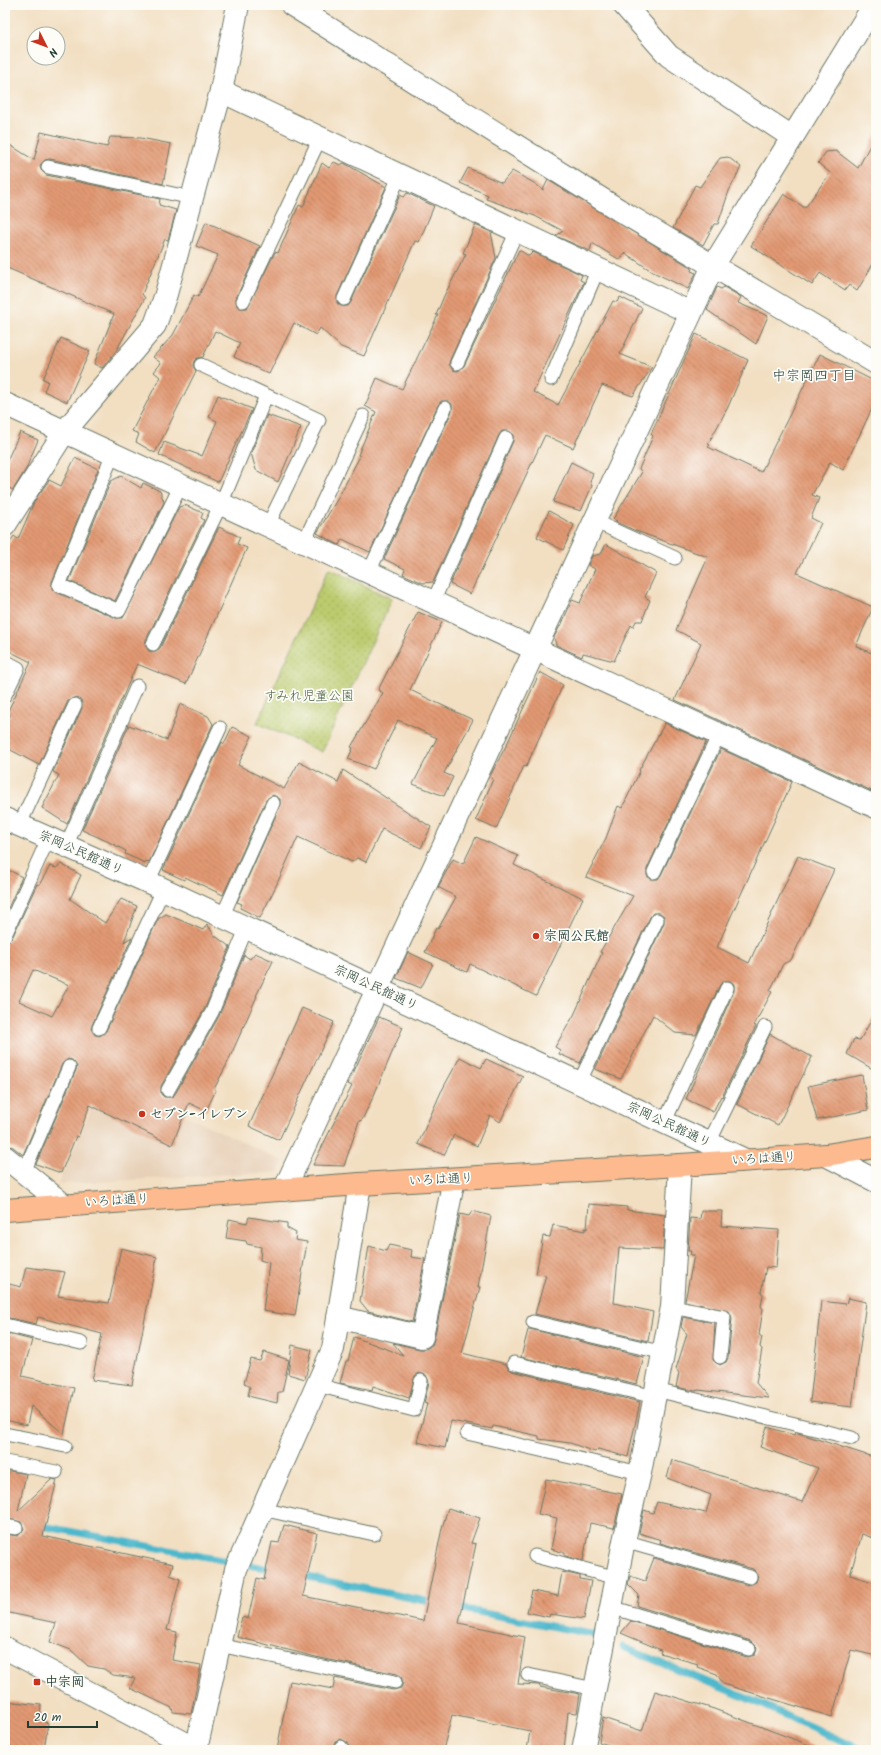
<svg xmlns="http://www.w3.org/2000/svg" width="881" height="1755" font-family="Kalam,'Klee One',sans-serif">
<defs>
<pattern id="green-dots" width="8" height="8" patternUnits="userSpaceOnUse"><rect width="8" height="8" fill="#bbcb6d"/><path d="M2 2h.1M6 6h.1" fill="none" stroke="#a0af5f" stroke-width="1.8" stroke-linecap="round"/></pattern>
<pattern id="building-back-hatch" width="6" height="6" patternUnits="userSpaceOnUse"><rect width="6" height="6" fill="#e29973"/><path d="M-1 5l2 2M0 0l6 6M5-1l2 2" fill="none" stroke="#b77e5f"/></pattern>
</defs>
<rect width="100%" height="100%" fill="#fdfcf7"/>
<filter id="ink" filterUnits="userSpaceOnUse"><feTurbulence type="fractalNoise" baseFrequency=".025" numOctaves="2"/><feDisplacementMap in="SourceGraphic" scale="8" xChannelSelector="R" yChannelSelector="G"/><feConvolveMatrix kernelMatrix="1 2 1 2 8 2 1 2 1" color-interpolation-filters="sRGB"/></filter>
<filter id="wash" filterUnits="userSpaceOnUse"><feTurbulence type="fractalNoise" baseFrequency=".012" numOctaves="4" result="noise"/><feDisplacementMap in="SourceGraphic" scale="16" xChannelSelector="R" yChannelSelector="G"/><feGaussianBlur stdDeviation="0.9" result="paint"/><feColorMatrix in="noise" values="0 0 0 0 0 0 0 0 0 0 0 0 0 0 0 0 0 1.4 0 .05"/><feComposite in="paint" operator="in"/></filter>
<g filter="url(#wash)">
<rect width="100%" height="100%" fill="#f2dfc2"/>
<path fill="#e7d0b7" d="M105,1078L283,1161L278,1172L58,1184Z"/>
<path fill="url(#green-dots)" stroke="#6d8450" d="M329,568L392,599L322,752L257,723Z"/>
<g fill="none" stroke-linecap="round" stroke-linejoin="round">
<path stroke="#4eb8cc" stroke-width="7" d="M37,1525L275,1570
M298,1575L435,1603
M453,1607L596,1635
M623,1647L763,1705L862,1750"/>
</g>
<g id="blocks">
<path fill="url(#building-back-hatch)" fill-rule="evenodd" d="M41,132L107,147L110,137L141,138L171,144L163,184L50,159L45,160L40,165L41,170L46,175L160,199L159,205L176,210L168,240L165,239L142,294L145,298L116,351L102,368L94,364L114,314L5,267V142L34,160Z
M876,134V259L857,291L849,285L845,290L820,273L812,285L751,246L784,194L805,208L830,173L818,163L826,152L836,151L858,168Z
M728,157L741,167L729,191L718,224H714L703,245L673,228L695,185L700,187L720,158Z
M334,162L340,165L344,163L386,187L337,296V303L341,306H348L351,302L400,195L404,197L407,193L434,206L419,242L415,241L364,356L341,347L320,328L316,335L294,323L269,374L234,357L240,343L215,331L203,357L197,358L194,361L193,366L196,371L155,453L136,442L139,434L132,431L160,377L154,372L161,363L153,357L173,335L194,295L198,297L218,255L196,246L206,222L260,246L236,298L237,306L240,308H247L275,252L278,253L299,205L303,207L322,163L329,168Z
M468,168L502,183L512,171L534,183L543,190L548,180L692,268L691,271L696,273L688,289L653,272L625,253L620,260L592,243L590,251L556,236L563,231L535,216L486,199L488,195L460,183Z
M475,225L491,232L496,258L450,360L449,364L453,370L458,371L464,366L519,250L529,256L533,252L582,275L580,280L584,282L533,392L558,405L613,301L617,302L620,297L642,308L620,354L652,367L633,396L602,385L573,448L545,435L470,594L450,584L513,441V434L509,431H502L499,435L433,582L423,583L403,574L405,569L384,559L452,411V404L448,401H441L438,405L370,552L342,539L339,545L317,533L338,498L360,456L358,455L376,412L365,406L377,378L402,389L438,315H436L444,296L466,254L463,253Z
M717,287L721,289L724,287L741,297L738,303L768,316L756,344L707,310Z
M696,334L748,360L728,407L708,444L710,445L708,447L761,472L820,354L876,382V400L843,470L830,462L812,495L819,498L811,518L821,523L797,573L873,607L856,646L876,655V793L675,700L701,643L676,630L708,557L636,531L616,522L617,521L613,519L642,472L639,469L653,436L651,434Z
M61,338L90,351L67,402L44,391L48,381L43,379Z
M218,395L252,409L218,482L159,455L164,442L202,456L217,421L209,417Z
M267,415L301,427L278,482L256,470L251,453Z
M20,432L38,440L26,469L13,490L5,486V465Z
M75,458L98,469L52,582V589L56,592L116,618H123L179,507L185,505L203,513L201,518L204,520L146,640L145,645L149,651L154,652L160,648L219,527L240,537L237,544L247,548L186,684L137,664L67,824L42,808L59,775L53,772L82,708L81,700L75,697L68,701L39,765L5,747V729L10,715L7,713L31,662L5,649V550L14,536L18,539L35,500L49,480L61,486Z
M571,462L593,473L590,482L592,486L581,511L553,502Z
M121,476L141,488L143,483L160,491L164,502L115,601L69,581L111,481Z
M549,511L574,525L563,550L537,537Z
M606,544L656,573L645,597L650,600L642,621H636L633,627L631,625L614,661L583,653L582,657L556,645L554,637L560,626H561L572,600L580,603L595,569L588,565L592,556L601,554Z
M418,612L442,622L410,690L473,720L444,773L453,777L444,796L413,784L437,738L398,720L374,769L348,759L353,748L351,747L383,693L378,690Z
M540,672L563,685L526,767L524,766L496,829L476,820L493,779L490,776L507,744Z
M180,704L208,716L213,724L149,862L146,861L145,863L125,854L126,851L109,842L82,830L129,725L167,740Z
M665,723L706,742L647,869V876L651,879H658L661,875L721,749L792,782L717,947L749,963L798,856L834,870L791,960L783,964L770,991L772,992L754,1025L756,1026L722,1097L721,1096L713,1112L686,1099L734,991V984L730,981H723L720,985L696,1035L675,1033L653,1015L621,1079L595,1069L664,923V916L660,913H653L650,917L580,1063L559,1054L560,1050L555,1047L574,1015L602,953L600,952L633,896L586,877L606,838L618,806L622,808L640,771L639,770Z
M232,727L252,736L238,765L284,789L299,762L338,782L343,770L431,827L421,848L382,829L366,862L357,858L352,862L298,837L275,888L260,918L240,908L242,904L237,902L280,806V799L273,795L266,800L223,895L185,877L184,880L163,870L222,742L224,744Z
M476,837L518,856L514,865L583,898L536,996L470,964L467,972L425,952L436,928L438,929L456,897L438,887L453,859L463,864Z
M61,864L81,875L70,899L105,923L121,899L137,906L124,942L132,937L92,1025L91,1029L95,1035L100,1036L106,1031L158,919L166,914L203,930L207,924L214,935L230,947L205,1008L161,1086V1094L164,1097H172L175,1094L219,1016L244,955L250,959L255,953L273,961L256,996H257L227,1064L214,1089L216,1090L206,1111L189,1103L172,1145L90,1105L78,1137L76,1136L61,1173L36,1164L76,1070L77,1066L72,1060L68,1059L62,1064L23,1155L13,1147L5,1145V943L12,938L37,884L39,885L50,866L56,868ZM33,970L69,985L52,1016L19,1001Z
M5,868L22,877L5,915Z
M408,952L433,964L421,988L396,978Z
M302,1008L334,1022L279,1140L249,1126Z
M876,1012V1071L847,1054L854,1039L860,1040Z
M379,1017L403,1027L374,1095L362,1120L359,1121L344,1166L313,1165L352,1086L348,1084Z
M770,1034L812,1057L778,1125L737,1104Z
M460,1057L481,1068L486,1059L523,1076L500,1122L490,1115L477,1146L454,1135L444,1155L418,1144L441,1092Z
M862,1075L868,1110L817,1120L808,1086Z
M589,1204L627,1207V1210L665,1215L663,1250L619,1248L614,1303L653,1312L648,1341L535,1314L546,1275L536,1274L543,1236L550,1237L553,1225L585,1231V1228L587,1229Z
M472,1211L491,1216L478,1287H480L462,1353L506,1364L508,1368L512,1371L640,1402L628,1457L598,1449L595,1452L570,1443L539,1439V1436L493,1426L492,1429L451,1421L445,1448L417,1442L427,1404L424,1403L429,1382L426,1375L419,1373L415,1376L409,1398L373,1386L372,1390L340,1383L346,1361H348L354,1337L403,1355L393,1343L420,1349H426L432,1345L434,1339L460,1214L469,1216Z
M701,1211H722L721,1226L779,1230L776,1268L766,1267L761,1292L763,1295L761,1306L763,1309L759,1335L762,1337L760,1347L762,1349L756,1383L769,1398L698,1390L695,1391L676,1387L679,1373L676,1369L687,1334L681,1327L683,1317L715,1323L713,1360L720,1365L726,1362L728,1358L732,1318L729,1311L685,1301L694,1255H690L691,1251H688L690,1218L700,1219Z
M249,1217L287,1223V1228L296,1233L295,1240L307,1242L295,1316L263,1311L269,1263L260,1260L261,1247L247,1244L246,1241L226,1238L229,1219L247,1223Z
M389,1245L412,1250L411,1257L425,1259L412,1322L368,1311L360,1301L369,1246L386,1251Z
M121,1248L157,1257L132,1385L92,1380L102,1334L38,1317L36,1324L5,1317V1283L21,1287L26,1267L65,1272L58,1296L109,1303Z
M848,1298L866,1302L852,1407L810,1402L821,1301L846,1304Z
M530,1329L644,1357L637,1384L521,1357L528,1330Z
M5,1333L32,1340L22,1376L74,1388L64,1434L31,1406L27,1425L5,1420Z
M292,1345L312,1350L305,1379L288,1374Z
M264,1352L289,1360L282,1392H278L277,1403L248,1396L250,1387L244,1383L251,1359L260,1361Z
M767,1427L794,1435L795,1432L876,1458V1539L862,1534L850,1575L876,1583V1656L851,1650L832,1717L723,1684L717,1674L697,1667L698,1664L660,1653L661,1650L621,1633L631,1621L747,1657L755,1655L757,1647L751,1641L637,1606L639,1595L628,1584L630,1576L645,1581L654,1558L748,1585L756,1582L758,1575L753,1569L660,1543L661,1540L639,1533L644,1510L653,1513L657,1502L706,1513L711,1495L667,1478L672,1460L802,1502L818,1468L760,1447Z
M5,1470L26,1474L18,1511L52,1479L57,1480L43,1536L173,1564L170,1575L180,1579L167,1630L177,1632L172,1660L201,1665L191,1714L173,1712L172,1708L130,1688L135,1678L113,1675L104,1669L88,1666L71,1650L50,1642L56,1623L5,1612V1534L18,1536L24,1529L21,1522L5,1518Z
M546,1479L622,1494L614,1528L590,1523L583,1561L565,1556V1553L551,1549L557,1518L538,1514Z
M448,1508L480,1518L471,1543L476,1544L459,1623L525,1637L518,1684L539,1685L540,1687L580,1694L577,1713L568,1712L564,1750H527L530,1731L452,1715L443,1750H349L348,1743L341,1739L334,1743L333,1750H277L290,1681L333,1689L335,1678L393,1690L401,1688L403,1683L401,1676L397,1674L316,1657L237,1637L242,1617L248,1619L257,1578L264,1580L272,1542L279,1543L284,1525L317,1533L303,1596L423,1621L442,1528Z
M562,1572L580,1576V1579L591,1581L584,1619L550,1614L549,1617L527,1612L532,1591L558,1596Z
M655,1691L714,1709L817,1748L816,1750H624L599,1742L603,1718L642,1731Z
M5,1701L41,1705L40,1720L48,1723L44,1750H5Z"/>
</g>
</g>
<g filter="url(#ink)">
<use href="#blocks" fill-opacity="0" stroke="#697666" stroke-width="1"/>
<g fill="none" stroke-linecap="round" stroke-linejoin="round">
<defs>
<path id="service" d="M48,167L192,198
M344,299L400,175
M243,301L320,138
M457,363L517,231
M201,365L319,420L268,525
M551,379L598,269
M113,454L59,585L119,611L181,485
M594,521L675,558
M304,542L363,416
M369,572L445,408
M433,602L506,438
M153,644L221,504L266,396
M5,661L18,668L5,695
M19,826L75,705
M66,846L137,686
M654,872L719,734
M148,882L220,728
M222,917L273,803
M5,935L48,839
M99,1028L163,890
M579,1083L657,920
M168,1090L212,1012L246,929
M664,1123L727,988
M709,1143L765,1027
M24,1172L69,1067
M672,1307L724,1317L720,1357
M533,1322L664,1353
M5,1325L81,1343
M514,1363L655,1397
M317,1385L414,1410L421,1381
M656,1390L852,1438
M467,1433L640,1473
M5,1434L65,1446
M5,1462L56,1472
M262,1509L374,1534
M5,1526L16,1528
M624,1541L750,1577
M535,1556L617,1578
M611,1607L749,1649
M219,1645L395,1682
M528,1675L595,1689
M341,1750V1747"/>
<path id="minor" d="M292,5L619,210L876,363
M624,5L669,56L792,137
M221,91L691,313
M5,404L876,807
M826,1155L876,1181
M5,1157L64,1205
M284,1190L713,266L874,5
M338,1317L422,1337L454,1179
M196,1750L236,1569L333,1349L360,1184
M583,1750L624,1541L640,1473L672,1307L680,1165"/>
<path id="tertiary" d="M5,525L65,431L155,325L166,294L221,91L238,5
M5,819L148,882L745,1160
M5,1648L198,1750"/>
<path id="primary" d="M5,1210L360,1184L680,1165L826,1155L876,1147"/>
</defs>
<use href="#service" stroke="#697666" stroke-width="15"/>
<use href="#minor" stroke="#697666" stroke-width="24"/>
<use href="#tertiary" stroke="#697666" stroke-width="24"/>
<use href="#primary" stroke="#697666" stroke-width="24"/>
<use href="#service" stroke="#fff" stroke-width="13"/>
<use href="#minor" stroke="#fff" stroke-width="22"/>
<use href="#tertiary" stroke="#fff" stroke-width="22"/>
<use href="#primary" stroke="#fcba8e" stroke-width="22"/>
</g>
</g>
<g fill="#c8321e" stroke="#fdfcf7" stroke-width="1.5">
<circle cx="536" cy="936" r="4"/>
<circle cx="142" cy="1114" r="4"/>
<rect x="33" y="1678" width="8" height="8" rx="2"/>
</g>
<g text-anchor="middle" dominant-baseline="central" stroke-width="3.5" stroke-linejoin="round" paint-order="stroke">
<g font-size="13" fill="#466042" stroke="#fdfcf7">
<text x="309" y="696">すみれ児童公園</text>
</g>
<g font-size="13" fill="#1f3d34" stroke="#fdfcf7">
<text transform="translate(81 853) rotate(24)">宗岡公民館通り</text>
<text transform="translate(376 988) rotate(25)">宗岡公民館通り</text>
<text transform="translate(669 1125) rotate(25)">宗岡公民館通り</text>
<text transform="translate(764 1159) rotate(-4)">いろは通り</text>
<text transform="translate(441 1180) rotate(-3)">いろは通り</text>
<text transform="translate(117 1201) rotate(-4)">いろは通り</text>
</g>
<g font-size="13" font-weight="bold" fill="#1f3d34" stroke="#fdfcf7" text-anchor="start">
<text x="544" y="936">宗岡公民館</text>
<text x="150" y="1114">セブン-イレブン</text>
<text x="45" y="1682">中宗岡</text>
</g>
<g font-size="14" fill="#1f3d34" stroke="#fdfcf7">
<text x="814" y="376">中宗岡四丁目</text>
</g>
</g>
<rect width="881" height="1755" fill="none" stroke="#fdfcf7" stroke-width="20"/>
<g transform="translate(46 46) rotate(132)"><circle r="19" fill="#fdfcf7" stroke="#a4b0a9"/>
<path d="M0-3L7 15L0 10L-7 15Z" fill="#c8321e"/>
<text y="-6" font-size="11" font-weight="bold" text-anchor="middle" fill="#1f3d34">N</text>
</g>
<path d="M28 1721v6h69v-6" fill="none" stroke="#1f3d34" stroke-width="2"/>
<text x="34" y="1721" font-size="12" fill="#1f3d34" stroke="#fdfcf7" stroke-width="3" paint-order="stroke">20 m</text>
</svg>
